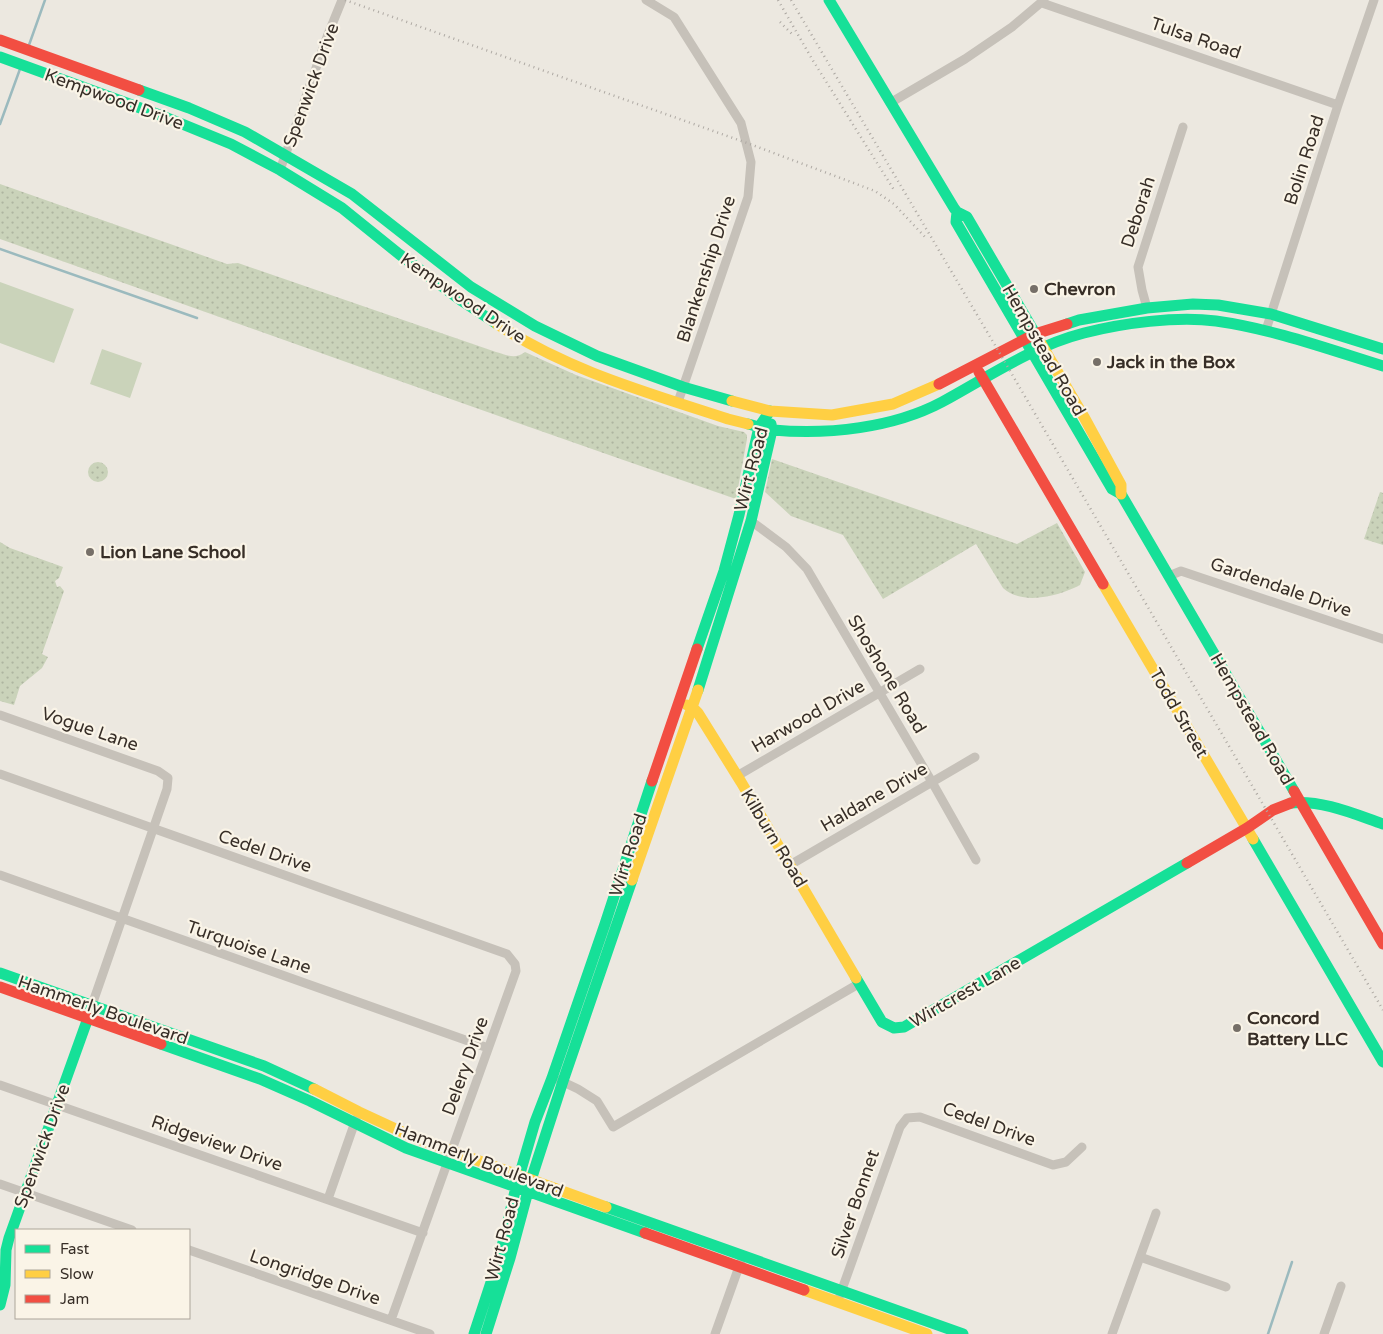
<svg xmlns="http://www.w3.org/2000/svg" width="1383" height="1334" font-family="'Varela Round',sans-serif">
<defs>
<pattern id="green-dots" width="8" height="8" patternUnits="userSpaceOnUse" patternTransform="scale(1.25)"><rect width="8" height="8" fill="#cad3ba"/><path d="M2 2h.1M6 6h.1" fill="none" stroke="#aeb5a0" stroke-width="1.8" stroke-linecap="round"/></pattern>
</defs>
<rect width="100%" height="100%" fill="#ece8e0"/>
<path fill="url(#green-dots)" d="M0,184L227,264L238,263L496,352C507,355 515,360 525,352L576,375L718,426L744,432L747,435V439L736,499C490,414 245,326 0,239Z
M772,459L1017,544L1057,523L1085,572L1080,585C1059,596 1023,606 1003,588L976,544L883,599L843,535L791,516L765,492Z
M88 472a10 10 0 1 1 20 0a10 10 0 1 1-20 0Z
M1380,492L1383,493V545L1364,539Z
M0,542L10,548L63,567L59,578L55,581L57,587L60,586L64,591L42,654L48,657L42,668L20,686L14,705L0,701Z"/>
<path fill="#cad3ba" d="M0,282L74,309L54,363L0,343Z
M102,349L142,363L130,398L90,384Z"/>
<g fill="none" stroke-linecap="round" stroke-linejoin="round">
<path stroke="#9bbabe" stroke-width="2.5" d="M29,45L45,0
M0,124L20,69
M0,249L197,318
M1268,1334L1292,1262"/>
<path stroke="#c6c1b9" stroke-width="9" d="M646,0L674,17L741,123L751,162L748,197L678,402
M1042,3L1338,105
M890,103L965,59L1012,27L1044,0
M280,170L327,37L342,0
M1147,308L1142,290L1138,267L1183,127
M1266,330L1338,105L1374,0
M751,521L786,547L807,569L932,782L976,860
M1169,576L1181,571L1383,639
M0,715L158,771L168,778L167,789L92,1005
M0,774L507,954L515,964L516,971L391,1320
M737,776L920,669
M790,865L975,757
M0,875L488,1048
M559,1080L578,1089L597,1101L613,1127L860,983
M0,1085L423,1233
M0,1184L132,1230
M328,1199L356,1119
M189,1250L430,1334
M1140,1257L1226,1287
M840,1295L900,1127L907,1118L920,1117L1053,1165L1066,1162L1082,1147
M715,1334L741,1261
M1112,1334L1156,1213
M1324,1334L1341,1286"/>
<path stroke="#16e098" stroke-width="11" d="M829,0L954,208L957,212L967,217L1036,335
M0,57L165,117L231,144L280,170L342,208L399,254L462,301L497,324
M139,90L189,108L245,132L352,194L471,287L535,326L597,356L683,387L732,401
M957,212L956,222L1112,489L1121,494L1294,791
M1067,324L1079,320L1147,308L1193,304L1218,305L1271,314L1383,349
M748,424C756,426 765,429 773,430C828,435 893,428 942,402C988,377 1033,346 1084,333C1123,323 1176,316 1216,321C1273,329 1328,349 1383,366
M697,649L724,571L739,515L759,427L770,411
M698,690L751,521L772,430L771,424
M1291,803C1323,800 1354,814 1383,824
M1253,839L1383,1062
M0,973L264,1066L314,1089
M856,978L882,1022L894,1028L904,1027L1187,863
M161,1044L260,1079L310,1101L406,1148L645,1233
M606,1207L963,1334
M0,1305L5,1285L6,1250L9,1238L88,1018
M474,1334L500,1255L516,1187L535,1122L552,1078L605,924L652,781
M486,1334L510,1258L531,1180L563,1081L632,880"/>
<path stroke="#ffcf43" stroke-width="11" d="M497,324C568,371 649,393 728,419L748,424
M1036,335L1084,417L1121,485V494
M732,401L770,411L832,415L893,404L939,384
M1103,584L1253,839
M687,705L692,707L698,713L741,782L856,978
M632,880L698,690
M314,1089L359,1112L413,1137L606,1207
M804,1290L927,1334"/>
<path stroke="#f24e42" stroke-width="11" d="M0,40L139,90
M979,372L1103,584
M939,384L1035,334L1067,324
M652,781L697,649
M1294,791L1383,944
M1187,863L1247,828L1273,810L1291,803
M0,987L161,1044
M645,1233L804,1290"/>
<path stroke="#aea9a3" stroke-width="2.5" stroke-dasharray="1 4" stroke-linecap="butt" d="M345,0L747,143L875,191L894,204L925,237
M778,0L812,59L894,190
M791,0L999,352L1383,1010
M780,22L794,36"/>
</g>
<g fill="#766f68" stroke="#faf4e7" stroke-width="2">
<circle cx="1034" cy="289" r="5"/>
<circle cx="1097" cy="362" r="5"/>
<circle cx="90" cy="552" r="5"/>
<circle cx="1237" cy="1028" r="5"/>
</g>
<g text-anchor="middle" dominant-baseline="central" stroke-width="4.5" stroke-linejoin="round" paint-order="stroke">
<g font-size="18" fill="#372e27" stroke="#faf4e7">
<text transform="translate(1196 38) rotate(19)">Tulsa Road</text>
<text transform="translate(311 85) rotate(-70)">Spenwick Drive</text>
<text transform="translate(114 99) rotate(20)">Kempwood Drive</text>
<text transform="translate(1304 160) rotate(-72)">Bolin Road</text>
<text transform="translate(1138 212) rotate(-72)">Deborah</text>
<text transform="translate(706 269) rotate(-72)">Blankenship Drive</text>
<text transform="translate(463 298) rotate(34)">Kempwood Drive</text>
<text transform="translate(1044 350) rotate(60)">Hempstead Road</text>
<text transform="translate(751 469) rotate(-75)">Wirt Road</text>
<text transform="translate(1281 587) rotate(19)">Gardendale Drive</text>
<text transform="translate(887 674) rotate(59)">Shoshone Road</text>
<text transform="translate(1179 713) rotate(60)">Todd Street</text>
<text transform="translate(808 716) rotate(-30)">Harwood Drive</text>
<text transform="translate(1252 719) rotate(60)">Hempstead Road</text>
<text transform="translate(90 729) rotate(19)">Vogue Lane</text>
<text transform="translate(874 797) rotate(-30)">Haldane Drive</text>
<text transform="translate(774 838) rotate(59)">Kilburn Road</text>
<text transform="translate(265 851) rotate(19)">Cedel Drive</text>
<text transform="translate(628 855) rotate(-72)">Wirt Road</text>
<text transform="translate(249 947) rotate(19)">Turquoise Lane</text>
<text transform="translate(965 992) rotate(-30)">Wirtcrest Lane</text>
<text transform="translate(103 1010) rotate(19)">Hammerly Boulevard</text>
<text transform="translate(465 1066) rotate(-70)">Delery Drive</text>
<text transform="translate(989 1124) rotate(20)">Cedel Drive</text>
<text transform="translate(217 1143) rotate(19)">Ridgeview Drive</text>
<text transform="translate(42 1146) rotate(-70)">Spenwick Drive</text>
<text transform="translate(479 1160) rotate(21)">Hammerly Boulevard</text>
<text transform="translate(855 1204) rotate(-71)">Silver Bonnet</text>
<text transform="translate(502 1239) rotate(-75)">Wirt Road</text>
<text transform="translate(315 1277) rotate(19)">Longridge Drive</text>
</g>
<g font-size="18" font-weight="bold" fill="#372e27" stroke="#faf4e7" text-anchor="start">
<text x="1044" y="289">Chevron</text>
<text x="1107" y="362">Jack in the Box</text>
<text x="100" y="552">Lion Lane School</text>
<text x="1247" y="1018">Concord<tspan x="1247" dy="21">Battery LLC</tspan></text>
</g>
</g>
<rect x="15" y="1229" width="175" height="90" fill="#faf4e7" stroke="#aca59a"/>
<rect x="25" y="1245" width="25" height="8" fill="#16e098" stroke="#aca59a"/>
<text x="60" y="1254" font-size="15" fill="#372e27">Fast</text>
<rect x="25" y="1270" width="25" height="8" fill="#ffcf43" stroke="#aca59a"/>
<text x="60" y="1279" font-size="15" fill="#372e27">Slow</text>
<rect x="25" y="1295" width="25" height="8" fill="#f24e42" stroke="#aca59a"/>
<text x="60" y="1304" font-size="15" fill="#372e27">Jam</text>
</svg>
